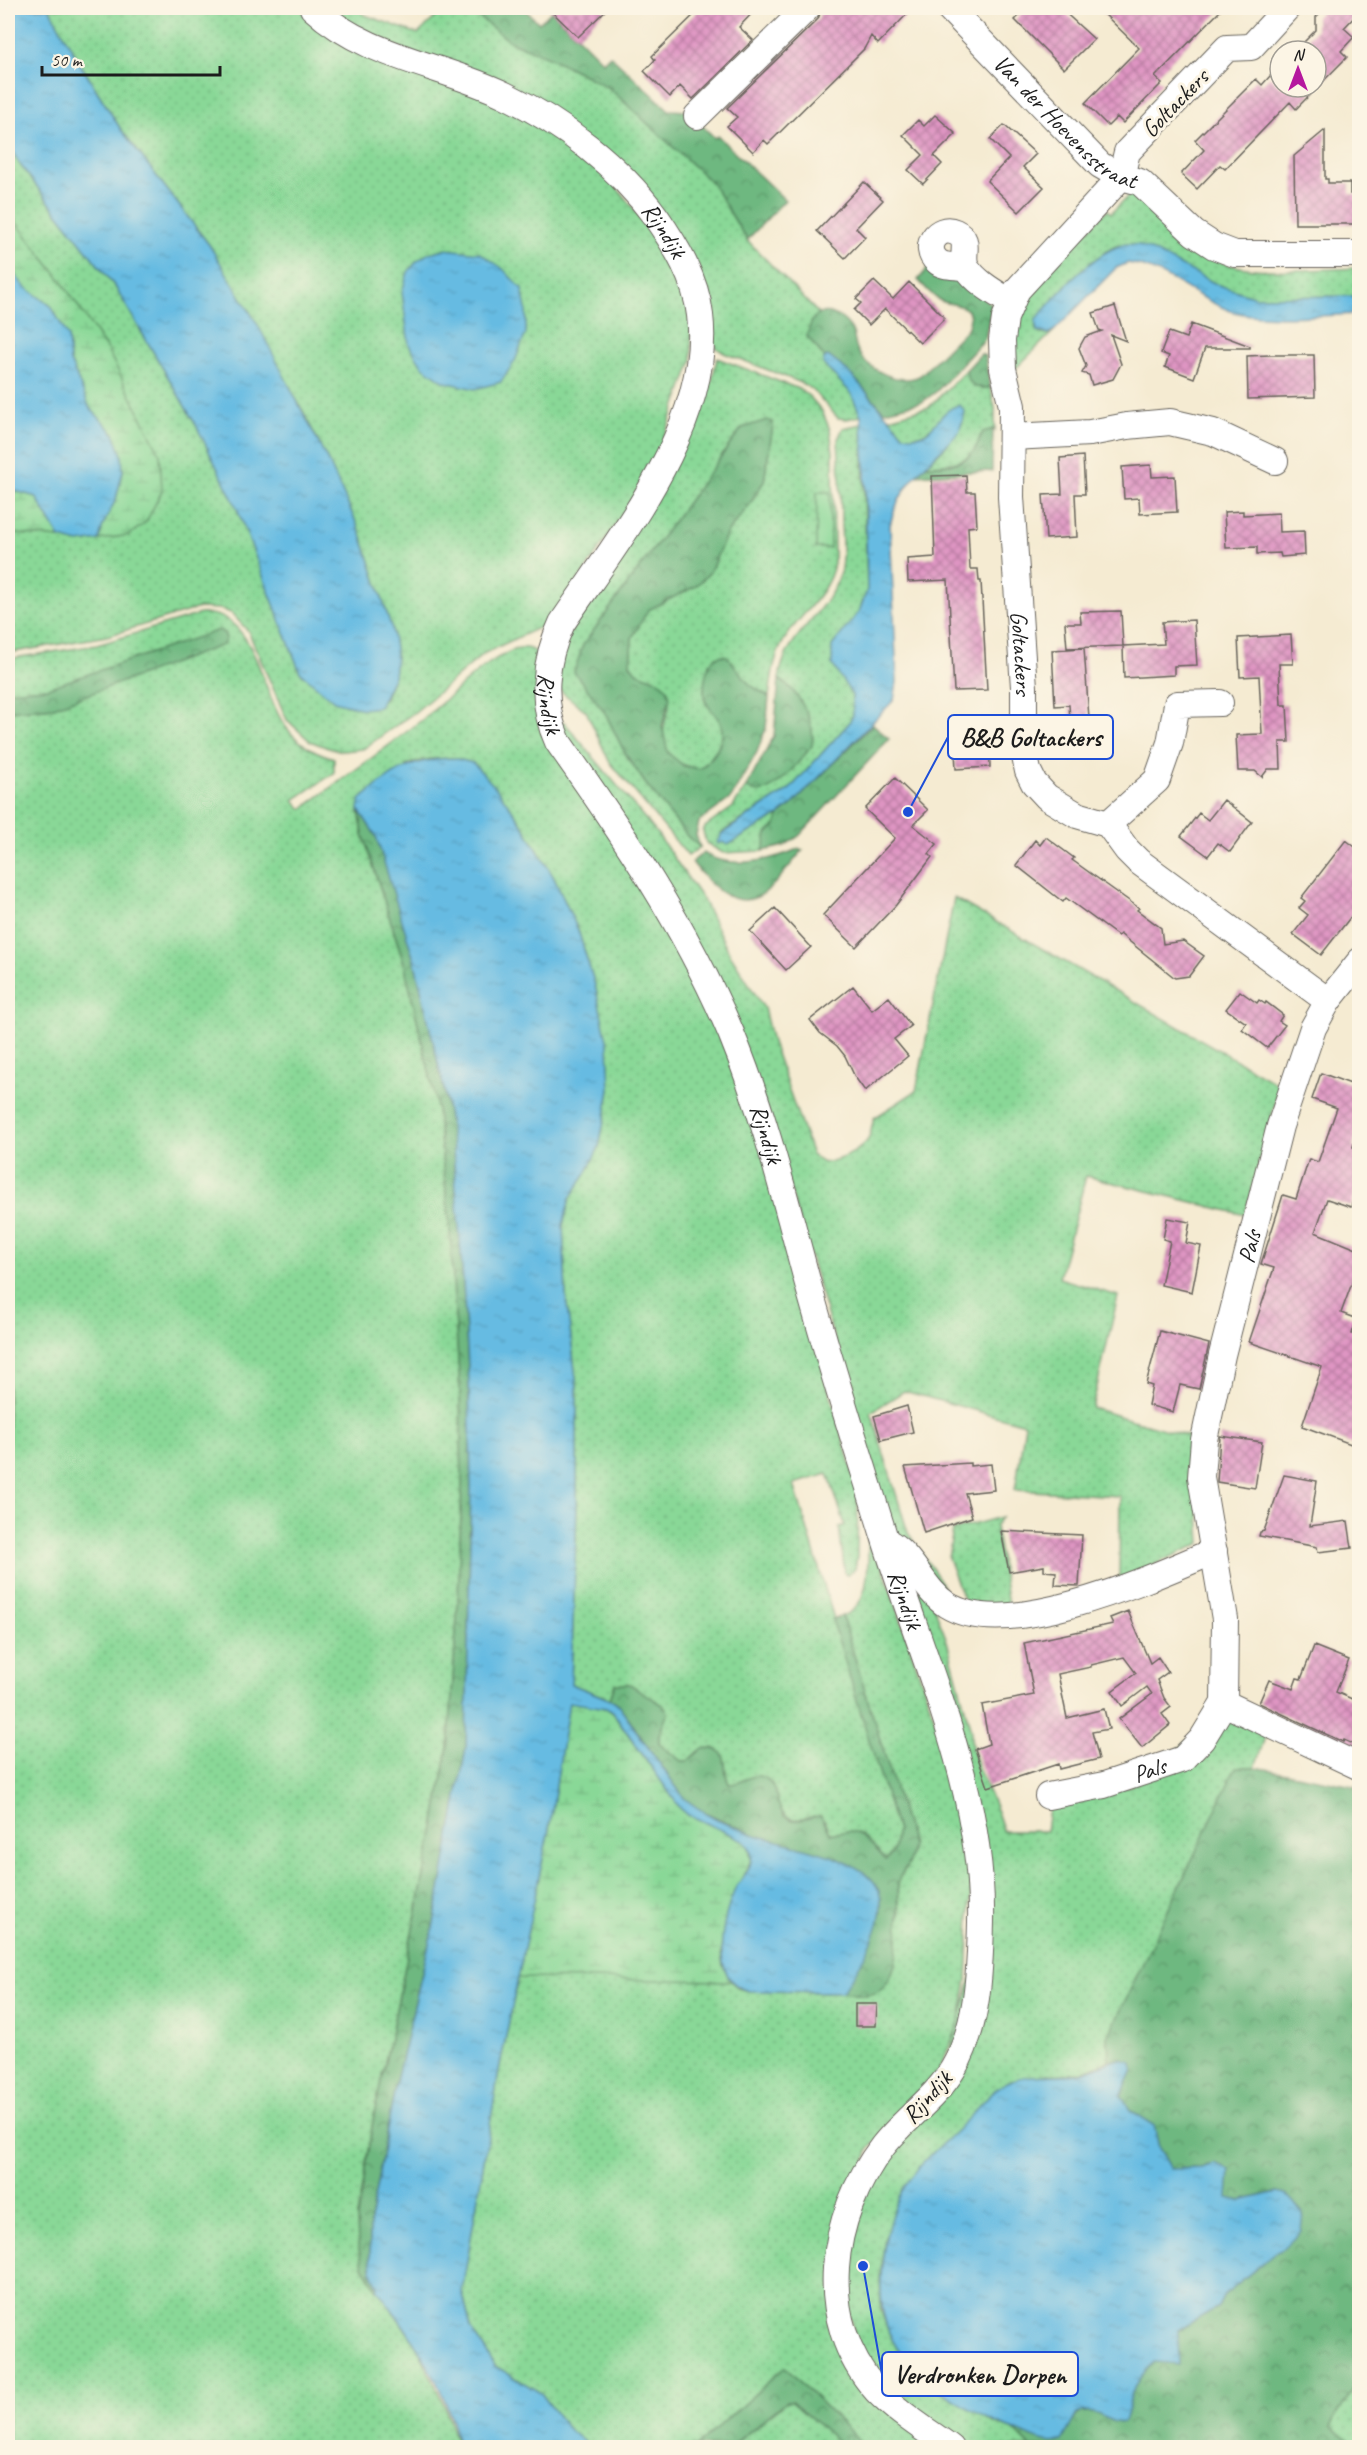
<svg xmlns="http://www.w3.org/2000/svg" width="1367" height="2455" font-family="Caveat,sans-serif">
<defs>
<pattern id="grass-dots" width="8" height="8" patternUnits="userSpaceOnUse" patternTransform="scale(1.5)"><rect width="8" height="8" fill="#89d897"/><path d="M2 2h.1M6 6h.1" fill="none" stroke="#76b982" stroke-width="1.8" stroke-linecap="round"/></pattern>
<pattern id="forest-crowns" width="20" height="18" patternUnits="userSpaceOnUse" patternTransform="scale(1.5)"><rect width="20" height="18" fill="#6eb880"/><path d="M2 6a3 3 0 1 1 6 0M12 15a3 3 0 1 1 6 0" fill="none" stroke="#5a9568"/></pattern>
<pattern id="wetland-marsh" width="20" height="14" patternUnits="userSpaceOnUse" patternTransform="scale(1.5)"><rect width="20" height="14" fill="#89d897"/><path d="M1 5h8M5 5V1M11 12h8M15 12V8" fill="none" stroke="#76b982"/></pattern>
<pattern id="water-ripples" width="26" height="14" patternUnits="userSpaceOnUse" patternTransform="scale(1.5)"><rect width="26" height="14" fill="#66bbe2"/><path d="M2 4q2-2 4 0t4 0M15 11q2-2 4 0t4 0" fill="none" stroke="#58a0c1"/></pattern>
<pattern id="building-cross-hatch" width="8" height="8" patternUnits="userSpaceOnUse" patternTransform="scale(1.5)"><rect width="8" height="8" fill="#df95c3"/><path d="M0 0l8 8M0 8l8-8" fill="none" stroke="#b4799e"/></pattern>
</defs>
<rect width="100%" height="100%" fill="#fcf5e5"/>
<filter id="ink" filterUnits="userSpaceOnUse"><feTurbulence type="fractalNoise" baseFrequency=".0167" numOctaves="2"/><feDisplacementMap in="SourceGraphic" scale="12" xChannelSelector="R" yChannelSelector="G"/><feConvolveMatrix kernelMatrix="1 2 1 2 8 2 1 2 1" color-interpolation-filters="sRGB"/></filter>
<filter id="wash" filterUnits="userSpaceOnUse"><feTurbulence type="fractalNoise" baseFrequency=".008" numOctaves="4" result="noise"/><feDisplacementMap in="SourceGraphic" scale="24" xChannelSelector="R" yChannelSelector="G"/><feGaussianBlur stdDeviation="1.35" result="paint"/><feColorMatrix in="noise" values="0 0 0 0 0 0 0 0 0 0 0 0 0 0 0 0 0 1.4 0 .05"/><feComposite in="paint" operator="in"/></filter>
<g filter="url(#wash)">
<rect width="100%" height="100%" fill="#f5ebd2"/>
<path fill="url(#grass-dots)" stroke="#527a5a" stroke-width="1.5" d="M49,8H300L318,26L522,112L604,172L667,250L690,308L692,361L653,468L551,622L485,653L415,712L363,749L344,751L328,748L310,741L287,720L248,631L231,613L220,609L199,608L107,636L8,653V489L56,530L60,538L68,337L8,267V145L21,166L116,288L196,425L236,506L300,672L384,700L394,675L396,656L392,629L360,531L331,467L303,411L210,246L120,128L79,62Z
M321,8H357L365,15L418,34L445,8H467L511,42L551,58L608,87L712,183L747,240L819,314L813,319L807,336L825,358L823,360L851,393L861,416L847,419L838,418L812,389L799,382L724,353L714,346L708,327L632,181L419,58Z
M1131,193H1135L1211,258C1248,277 1317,269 1359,268V296L1256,297L1218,285L1139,245L1116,246L1106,251L1074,279L1047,307L1036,321V330L1040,334H1048L1055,330L1013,371V333L1025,297L1107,210L1111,213Z
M717,358L799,389L810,397L822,411L830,430L833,452L834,563C829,595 798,615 783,642C773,659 772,678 769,697L750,685L740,674L709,663C708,675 701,690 705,701C707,707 714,711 717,716C731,735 714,757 699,769C663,763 657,740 669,708L659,681L636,672L630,664L632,638L648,610L696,586L710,572L727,533L750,504L764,481L773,425L742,428L583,645L575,672L604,711L625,753L645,783L688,837L700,847L688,856L609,761L586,711L563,693L557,686L556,657L698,399L712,381Z
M966,370C968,383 978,393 990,386L995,408V431L993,429L980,436C974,465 950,464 926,465C941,451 963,434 965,412L948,411C934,425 925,440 904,435L889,418L929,407Z
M862,424L867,590L859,612L832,646L852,695L853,715L849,723L790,789L721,833L722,841L728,845L779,815C778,828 765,834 766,848L763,851L723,853L706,843L703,831L705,827L733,807L748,784L747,787L813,738C808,715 800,692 779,679C784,635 825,616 839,577C844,561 842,543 841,526C841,497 840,468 838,439L843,428Z
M200,614C254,609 260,686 282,721C293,740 313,752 334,758V773L294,800L302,809C342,779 384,750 423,719C452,696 477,666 511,651C522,646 530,647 540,654L538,684L669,924L746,1093L858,1493L857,1555L855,1569L847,1575L845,1574L839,1527L845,1525L828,1474L794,1484L897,1831L893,1851L886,1861C878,1852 862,1830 849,1831C841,1832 838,1834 830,1833L825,1821L814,1816C783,1827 779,1811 772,1784L745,1779L735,1785L729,1784C721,1767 732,1761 714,1748L697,1752L688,1761H681L659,1744V1734L664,1724L663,1705L615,1684L610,1699L571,1684L577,1504V1387L566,1297L563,1225L570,1198L586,1174L599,1147L610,1090L595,985L578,930L553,876L519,819L473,763L452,758L430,759L409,764L359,810L363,834L404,963L436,1102L449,1218L460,1391L462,1482L458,1602L449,1741L434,1828L374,2115L357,2217L363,2266L418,2348L445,2407L458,2447L8,2448V711L54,707L47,688L8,691V659L97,645Z
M564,722L656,832L703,900L730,954L764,1008L772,1042L812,1155L823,1163C839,1160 856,1154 867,1141C871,1136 872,1124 874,1118L916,1091L954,898L1280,1085L1245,1215L1086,1176L1059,1278L1118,1296L1092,1408L1194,1438L1201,1543L1119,1581L1120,1496L1015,1490L1025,1424L904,1391L871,1412L908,1533L940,1580L944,1590L890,1529L767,1110L559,723Z
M1001,1517L995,1526L1009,1611L965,1604L948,1558L953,1530Z
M868,1524L946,1752L972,1871L967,1980L959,2024L938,2072L868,2150L831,2328L939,2447H866L785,2367L696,2447H590L567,2428L541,2393L495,2366L471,2328L462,2291L500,2065L550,1824L569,1701L613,1713L736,1888L731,1981L737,1988L749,1991L842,1992L865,1995L900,1916L898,1880L909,1862L912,1844L842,1616C875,1606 867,1552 868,1524Z
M898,1557L932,1600L947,1641L971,1731C970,1768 996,1797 1003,1831H1046L1050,1802L1131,1786L1224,1713L1266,1734L1255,1767L1236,1768L1108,2037L1109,2061L1080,2073L1034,2076L1009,2081L989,2097L968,2119L885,2237L880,2277L881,2311L890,2336L904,2360L927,2383L996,2424L1013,2429L1031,2447H964L912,2412L861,2357L840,2282L863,2190L937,2099L989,1917Z
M1359,2375V2447L1331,2427Z
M787,2401H792L844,2447L730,2448Z"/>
<path fill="url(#forest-crowns)" stroke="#456a4e" stroke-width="1.5" d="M467,8H523L539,23L552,11L603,62L610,55L669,110L687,111L715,138L718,136L785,200L747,240L712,183L608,87L551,58L511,42Z
M929,267L960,275L992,305L985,339L937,391L922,402L884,411L849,372L828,356L825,358L807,336C809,330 810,323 814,318C825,306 842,316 850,327C855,333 854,342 857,349C865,370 902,387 921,375L967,329C979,301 951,307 939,300C932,296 924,286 918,280Z
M981,354L985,356L990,386L989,388L974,387L967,378L966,370Z
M767,420L773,422V425L764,481L750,504L727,533L710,572L696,586L648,610L632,638L630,664L636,672L659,681L667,688L670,698L662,726L668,753L684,766L700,769C712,759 723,747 722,730C721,717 711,713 706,702C700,690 707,649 727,656L750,685L769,697L766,728L757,752L731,798L699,822L696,835L700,847L688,837L645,783L625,753L604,711L574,672L583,645L742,428Z
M993,429L992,471L916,475L926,465C944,465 963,467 975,450C979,444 979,438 983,432Z
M219,630L224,633L226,638L223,645L54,707L8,711V691L47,688Z
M779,679C799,691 816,722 812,746C800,760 768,805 748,788V784L774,736Z
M873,724L889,739L799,836L784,846L763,851L767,834L776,825L779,815L794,803Z
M359,810L376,836L393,888L415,963L446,1098L453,1150L463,1282L469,1383L471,1487L466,1748L434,1923L397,2077L370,2221V2258L372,2272L379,2286L377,2289L363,2266L358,2245L357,2217L374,2115L434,1828L449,1741L458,1602L462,1482L460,1391L449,1218L436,1102L404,963L363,834Z
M798,849L803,850C792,862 772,891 757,897C730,909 706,881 692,862L703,853C708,855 713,859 720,860C745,866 775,859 798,849Z
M842,1616L912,1844C911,1850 911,1857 909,1862C906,1869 899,1875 898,1883C898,1909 905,1974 879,1991C869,1998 854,1993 842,1992L862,1959L881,1913L797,1847L752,1834L698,1809L684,1798L625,1714L616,1702L610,1699L615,1684H630L663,1705L668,1713L659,1734V1744L681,1761H688L703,1748C734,1748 720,1765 729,1784C741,1785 753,1771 765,1778C781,1786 773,1816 793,1820C802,1822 811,1816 821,1816L830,1833C838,1834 842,1832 849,1831C862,1830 878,1852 886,1860L893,1851L897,1831L832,1619Z
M1236,1767H1255L1359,1787L1360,2375L1331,2427L1359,2447H1031L1013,2429L1036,2439L1070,2425L1078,2414C1102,2407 1107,2426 1124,2422L1132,2390L1139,2377L1154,2363L1178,2330L1218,2307L1224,2295L1275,2253L1283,2248L1277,2192L1241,2201L1227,2198L1230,2170L1214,2164L1201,2168L1171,2169L1159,2148L1153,2125L1130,2110L1121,2096L1133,2070L1121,2059L1109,2061L1108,2037Z
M785,2367L866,2447H844L792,2401H787L730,2447H696Z"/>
<path fill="url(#wetland-marsh)" stroke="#527a5a" stroke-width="1.5" d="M8,212L58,276L108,351L160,454L162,491L146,522L129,535L99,540L103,525L116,499L123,471L114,433L90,409L70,361L68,337L51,306L25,287L8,267Z
M8,489L36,496L60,538L8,533Z
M569,1701L606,1708L613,1713L680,1808L687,1814L743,1840L749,1846L751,1860L731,1900L721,1953L723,1966L731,1981L518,1978L550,1824Z"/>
<path fill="#89d897" stroke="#527a5a" stroke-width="1.5" d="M817,492H830V548H816Z"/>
<path fill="url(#water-ripples)" stroke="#416c7f" stroke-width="1.5" d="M8,8H49L79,62L120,128L210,246L258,325L331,467L360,531L392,629L396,656L394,676L379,707L363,709L334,701L300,672L236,506L196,425L116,288L21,166L8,145Z
M1126,244L1139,245L1153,251L1218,285L1256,297L1359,296V314C1326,315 1260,321 1231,311C1198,299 1161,267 1128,263L1116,268L1055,330L1048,334L1037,332L1035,321C1055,296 1095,250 1126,244Z
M445,249L480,253L502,268L522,289L526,309V333L515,361L501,382L475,389L445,382L423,367L409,345L402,292L408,272L416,262L429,253Z
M8,267L25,287L51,306L68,337L70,361L90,408L114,433L122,455L123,471L116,499L103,525L99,540L79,543L60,538L36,497L8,489Z
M828,356L849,372L904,435C937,442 934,410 960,405L965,412L959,432C930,463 900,481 890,525L897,682L894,700L794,803L779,815L728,845L722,842L718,844L717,841L720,839L721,834L790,789L849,723L853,715L852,695L832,664V646L859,612L867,590L865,464L861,416L851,393L823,364V360Z
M453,758L473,763L496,788L519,819L553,876L578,930L595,985L608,1045L610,1090L599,1147L586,1174L570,1198L563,1225L566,1297L577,1387V1504L571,1684L616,1702L684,1798C704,1814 729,1826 753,1834C785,1845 867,1856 879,1891C889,1921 859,1968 842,1992L749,1991C708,1981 722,1918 735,1889C740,1880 749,1872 751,1861C753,1852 749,1846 743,1840L687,1814L680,1808L613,1712L606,1708L569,1702L550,1824L500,2065L462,2291L471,2328L495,2366L541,2393L567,2428L590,2447H458C449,2390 411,2334 377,2289L378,2286L372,2272L370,2258V2221L397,2077L434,1923L466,1748L471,1487L469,1383L463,1282L453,1150L446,1098L415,963L376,836L359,810L360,800C390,773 411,759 453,758Z
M1121,2059L1132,2063L1133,2070L1121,2096L1130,2110L1154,2125L1159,2148L1171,2169L1201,2168L1214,2164L1230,2170L1228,2198L1241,2201L1277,2192L1286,2194L1303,2213L1301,2231L1283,2249L1275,2253L1224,2295L1218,2307L1178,2330L1179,2365L1154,2363C1130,2384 1133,2394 1124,2422C1107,2426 1102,2407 1077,2414L1062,2441C1046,2448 1025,2433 1010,2428C990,2422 972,2410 954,2399C895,2363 873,2326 883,2256C886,2231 893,2204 907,2183C921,2162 939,2147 957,2130C973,2115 989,2089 1010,2081C1032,2072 1056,2077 1078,2074C1093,2071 1106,2062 1121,2059Z"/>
<g id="blocks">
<path fill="url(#building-cross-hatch)" d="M548,8H608L578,37Z
M701,8H757L739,27L753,40L693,99L680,86L670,97L644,71L655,60L652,56Z
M822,8H913L878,44L871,36L864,49L768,144L764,140L753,152L727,126L737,117L727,108L818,19Z
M1027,8H1060L1094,39L1064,69L1015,20Z
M1098,8H1223L1155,77L1162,83L1123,123L1117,117L1108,126L1085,103L1139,48Z
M1325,8H1359V12L1344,28L1354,37L1341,51L1347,57L1296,109L1290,102L1225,169L1220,165L1197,189L1181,174L1204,150L1195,140L1256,79L1262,85L1270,76L1280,87H1316V51H1295L1316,30V17Z
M935,115L956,134L934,156L942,164L923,184L908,170L923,155L903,135L918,120L924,126Z
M1004,125L1036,154L1023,167L1044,187L1019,212L987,181L1009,158L990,139Z
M1325,130V179H1328V183H1350V194H1359V224H1295L1294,156Z
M864,182L883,200L856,228L865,237L845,258L817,231Z
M874,281L893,299L909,282L945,318L920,343L885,309L869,325L854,310L861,303L856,299Z
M1115,306L1126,341L1111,335L1121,364L1113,379L1092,385L1089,375L1082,373L1086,366L1079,348L1085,337L1102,331L1099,330L1093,313Z
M1191,324L1250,346V348H1205L1194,378L1165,367L1169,356L1161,353L1169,332L1186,338Z
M1270,355H1314L1315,397L1248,399L1247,356Z
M1083,456L1085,494H1075L1077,537L1046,539L1043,495L1062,494L1060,458Z
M1151,465L1152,477L1175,476L1177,512L1140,514L1139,498L1124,499L1122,467Z
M966,475L967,492H975L977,526L968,527L970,569H978L979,581H981L987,690L954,691L948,580L908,582L907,559L935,557L932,476Z
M1243,511V515L1279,513L1280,532L1304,531L1305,555L1281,557L1280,553L1257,554V547L1226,548L1224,512Z
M1121,611L1123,646L1067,648L1065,623H1081L1080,612Z
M1194,620L1197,665L1174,666V675L1124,678L1123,646L1164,644L1162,622Z
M1291,635L1293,664H1279L1281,705H1287L1289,742H1280L1281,769H1268L1262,777L1255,771H1238L1236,735L1262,734L1259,676L1240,677L1238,638Z
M1084,648L1089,718L1070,719L1069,705L1055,706L1052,650Z
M989,733L990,767L956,769L954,735Z
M895,778L928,810L913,825L937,844L929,854L932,857L896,905L856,947L823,915L895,838L865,809Z
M1224,800L1252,822L1230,852L1218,843L1208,856L1181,836L1199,813L1208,820Z
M1046,837L1074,858L1072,860L1139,908L1137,910L1161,928L1163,944L1183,941L1204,956L1189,976L1175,978L1120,934L1118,936L1066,898L1063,902L1016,865L1035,840L1040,845Z
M1346,840L1359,850V897L1354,904L1356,910L1321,955L1293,934L1308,915L1299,908L1305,901L1301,898Z
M775,908L811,947L786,970L750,931Z
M853,986L872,1010L889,997L911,1026L894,1039L908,1056L865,1091L855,1077L845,1056L837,1046L820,1033L810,1020Z
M1240,991L1257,1003L1259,1000L1265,1004L1266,1002L1283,1015L1279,1021L1285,1025L1267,1048L1242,1029L1246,1023L1226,1009Z
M1321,1073L1359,1087V1126L1353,1147L1359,1149V1181L1351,1207L1327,1199L1315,1232L1359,1250V1276L1355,1275L1341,1313L1357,1319L1352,1334L1359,1335V1447L1302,1426L1322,1367L1249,1342L1274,1268L1261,1264L1283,1195L1296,1199L1309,1159L1318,1162L1337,1108L1312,1099Z
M1167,1218L1190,1222L1186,1243L1201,1246L1192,1292L1161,1285L1170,1241L1163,1239Z
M1160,1331L1209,1344L1199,1389L1180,1385L1173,1412L1148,1405L1152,1386L1146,1384Z
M907,1406L913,1432L881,1440L874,1416Z
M1220,1436L1262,1442L1255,1488L1217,1482Z
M970,1463V1466L991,1464L994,1490L965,1493L972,1517L924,1533L905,1467Z
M1284,1475L1317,1481L1310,1526L1348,1521L1352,1548L1318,1552L1317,1547L1259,1536L1260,1532L1264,1531Z
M1001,1531L1082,1535L1079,1586L1055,1585L1056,1572L1044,1571V1566L1009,1572Z
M1128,1611L1150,1663L1158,1657L1168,1672L1157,1680L1164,1698L1171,1707L1162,1714L1170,1725L1142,1748L1119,1719L1152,1694L1147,1687L1122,1706L1112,1691L1136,1673L1124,1657L1091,1665V1667L1058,1674L1067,1718L1104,1709L1109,1729L1092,1732L1099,1759L1059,1769L1058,1764L988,1787L975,1749L989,1744L982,1705L1034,1695L1024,1643L1113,1624L1110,1618Z
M1314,1646L1349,1660L1336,1692L1359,1702V1747L1344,1740L1343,1742L1259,1703L1269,1680L1293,1689L1297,1678L1301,1679Z
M855,2004H877L876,2026H855Z"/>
</g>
</g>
<g filter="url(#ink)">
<use href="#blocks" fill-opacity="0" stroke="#68645c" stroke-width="1.5"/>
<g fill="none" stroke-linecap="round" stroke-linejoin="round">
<defs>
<g id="minor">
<path id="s1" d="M313,8C367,58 441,64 505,95C563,123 618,165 656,217C676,246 696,279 700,315C713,423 619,538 562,623C544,661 540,703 558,742C624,835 686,927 731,1033C766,1118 787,1207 811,1295C834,1377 860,1458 885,1539C924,1664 984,1790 981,1922C980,1970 978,2028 953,2069C935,2099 904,2119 883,2146C829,2216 814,2320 876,2390C897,2412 926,2430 951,2448"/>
<path id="s2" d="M949,8L1100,165L1121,177L1140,182L1194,233L1214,246L1235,254H1360"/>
<path id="s3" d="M1287,8L1251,47L1227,48L1127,152L1121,177L1017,290L1005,318L1002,340L1003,369L1012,406L1011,497L1024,687V752L1028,771L1034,783L1047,797L1077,815L1108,824L1127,850L1138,861L1328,1001"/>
<path d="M697,116L807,8"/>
<path d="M967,268C958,265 944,268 937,261C922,248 937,224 955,232C973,240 959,256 967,268C977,283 996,293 1010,302"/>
<path d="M1012,437L1090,433L1127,426L1170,422L1213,432L1275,461"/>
<path d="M1108,824L1157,780L1170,743L1177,704L1220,703"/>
<path d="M891,1544C914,1559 924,1590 947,1605C1008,1643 1153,1577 1214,1551"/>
<path d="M1224,1703L1360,1767"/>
<path id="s4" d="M1048,1796L1104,1785L1183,1759L1202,1739L1224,1703L1225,1619L1201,1477L1204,1440L1222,1355L1280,1126L1313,1028L1328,1001L1360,961"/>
</g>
</defs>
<use href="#minor" stroke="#68645c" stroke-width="28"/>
<use href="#minor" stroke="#fff" stroke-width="26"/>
</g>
</g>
<g text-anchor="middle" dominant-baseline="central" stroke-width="6" stroke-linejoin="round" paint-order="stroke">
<g font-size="24" fill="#1c1c1c" stroke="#fcf5e5">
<text transform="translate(1175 103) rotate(-46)">Goltackers</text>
<text stroke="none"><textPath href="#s2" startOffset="164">Van der Hoevensstraat</textPath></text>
<text stroke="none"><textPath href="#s1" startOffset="424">Rijndijk</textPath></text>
<text stroke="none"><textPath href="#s3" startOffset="768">Goltackers</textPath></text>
<text stroke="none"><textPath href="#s1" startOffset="945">Rijndijk</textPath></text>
<text stroke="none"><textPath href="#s1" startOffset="1431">Rijndijk</textPath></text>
<text stroke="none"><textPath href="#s4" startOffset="674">Pals</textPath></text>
<text stroke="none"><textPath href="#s1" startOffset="1917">Rijndijk</textPath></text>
<text stroke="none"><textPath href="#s4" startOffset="105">Pals</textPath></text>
<text transform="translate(927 2097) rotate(-48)">Rijndijk</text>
</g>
</g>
<path fill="none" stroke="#1d4ed8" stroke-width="2" d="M908 812L948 737M863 2266L882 2374"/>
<g fill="#1d4ed8" stroke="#fcf5e5" stroke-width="2">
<circle cx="908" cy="812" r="6"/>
<circle cx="863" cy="2266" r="6"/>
</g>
<g fill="#fcf5e5" stroke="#1d4ed8" stroke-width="2">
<rect x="948" y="715" width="165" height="44" rx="6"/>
<rect x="882" y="2352" width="196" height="44" rx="6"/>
</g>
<g font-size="26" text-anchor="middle" font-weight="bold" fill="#1c1c1c">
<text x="1031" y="746">B&amp;B Goltackers</text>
<text x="980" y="2383">Verdronken Dorpen</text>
</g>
<rect width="1367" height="2455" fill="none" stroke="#fcf5e5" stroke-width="30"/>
<g transform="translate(1298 69)"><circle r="28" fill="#fcf5e5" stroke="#a29e95" stroke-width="1.5"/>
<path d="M0-4.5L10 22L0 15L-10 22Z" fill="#b5179e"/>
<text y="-9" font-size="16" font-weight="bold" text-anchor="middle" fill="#1c1c1c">N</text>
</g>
<path d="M42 66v9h178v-9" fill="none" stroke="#1c1c1c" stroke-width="3"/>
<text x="51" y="66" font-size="18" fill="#1c1c1c" stroke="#fcf5e5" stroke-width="4.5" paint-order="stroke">50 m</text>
</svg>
